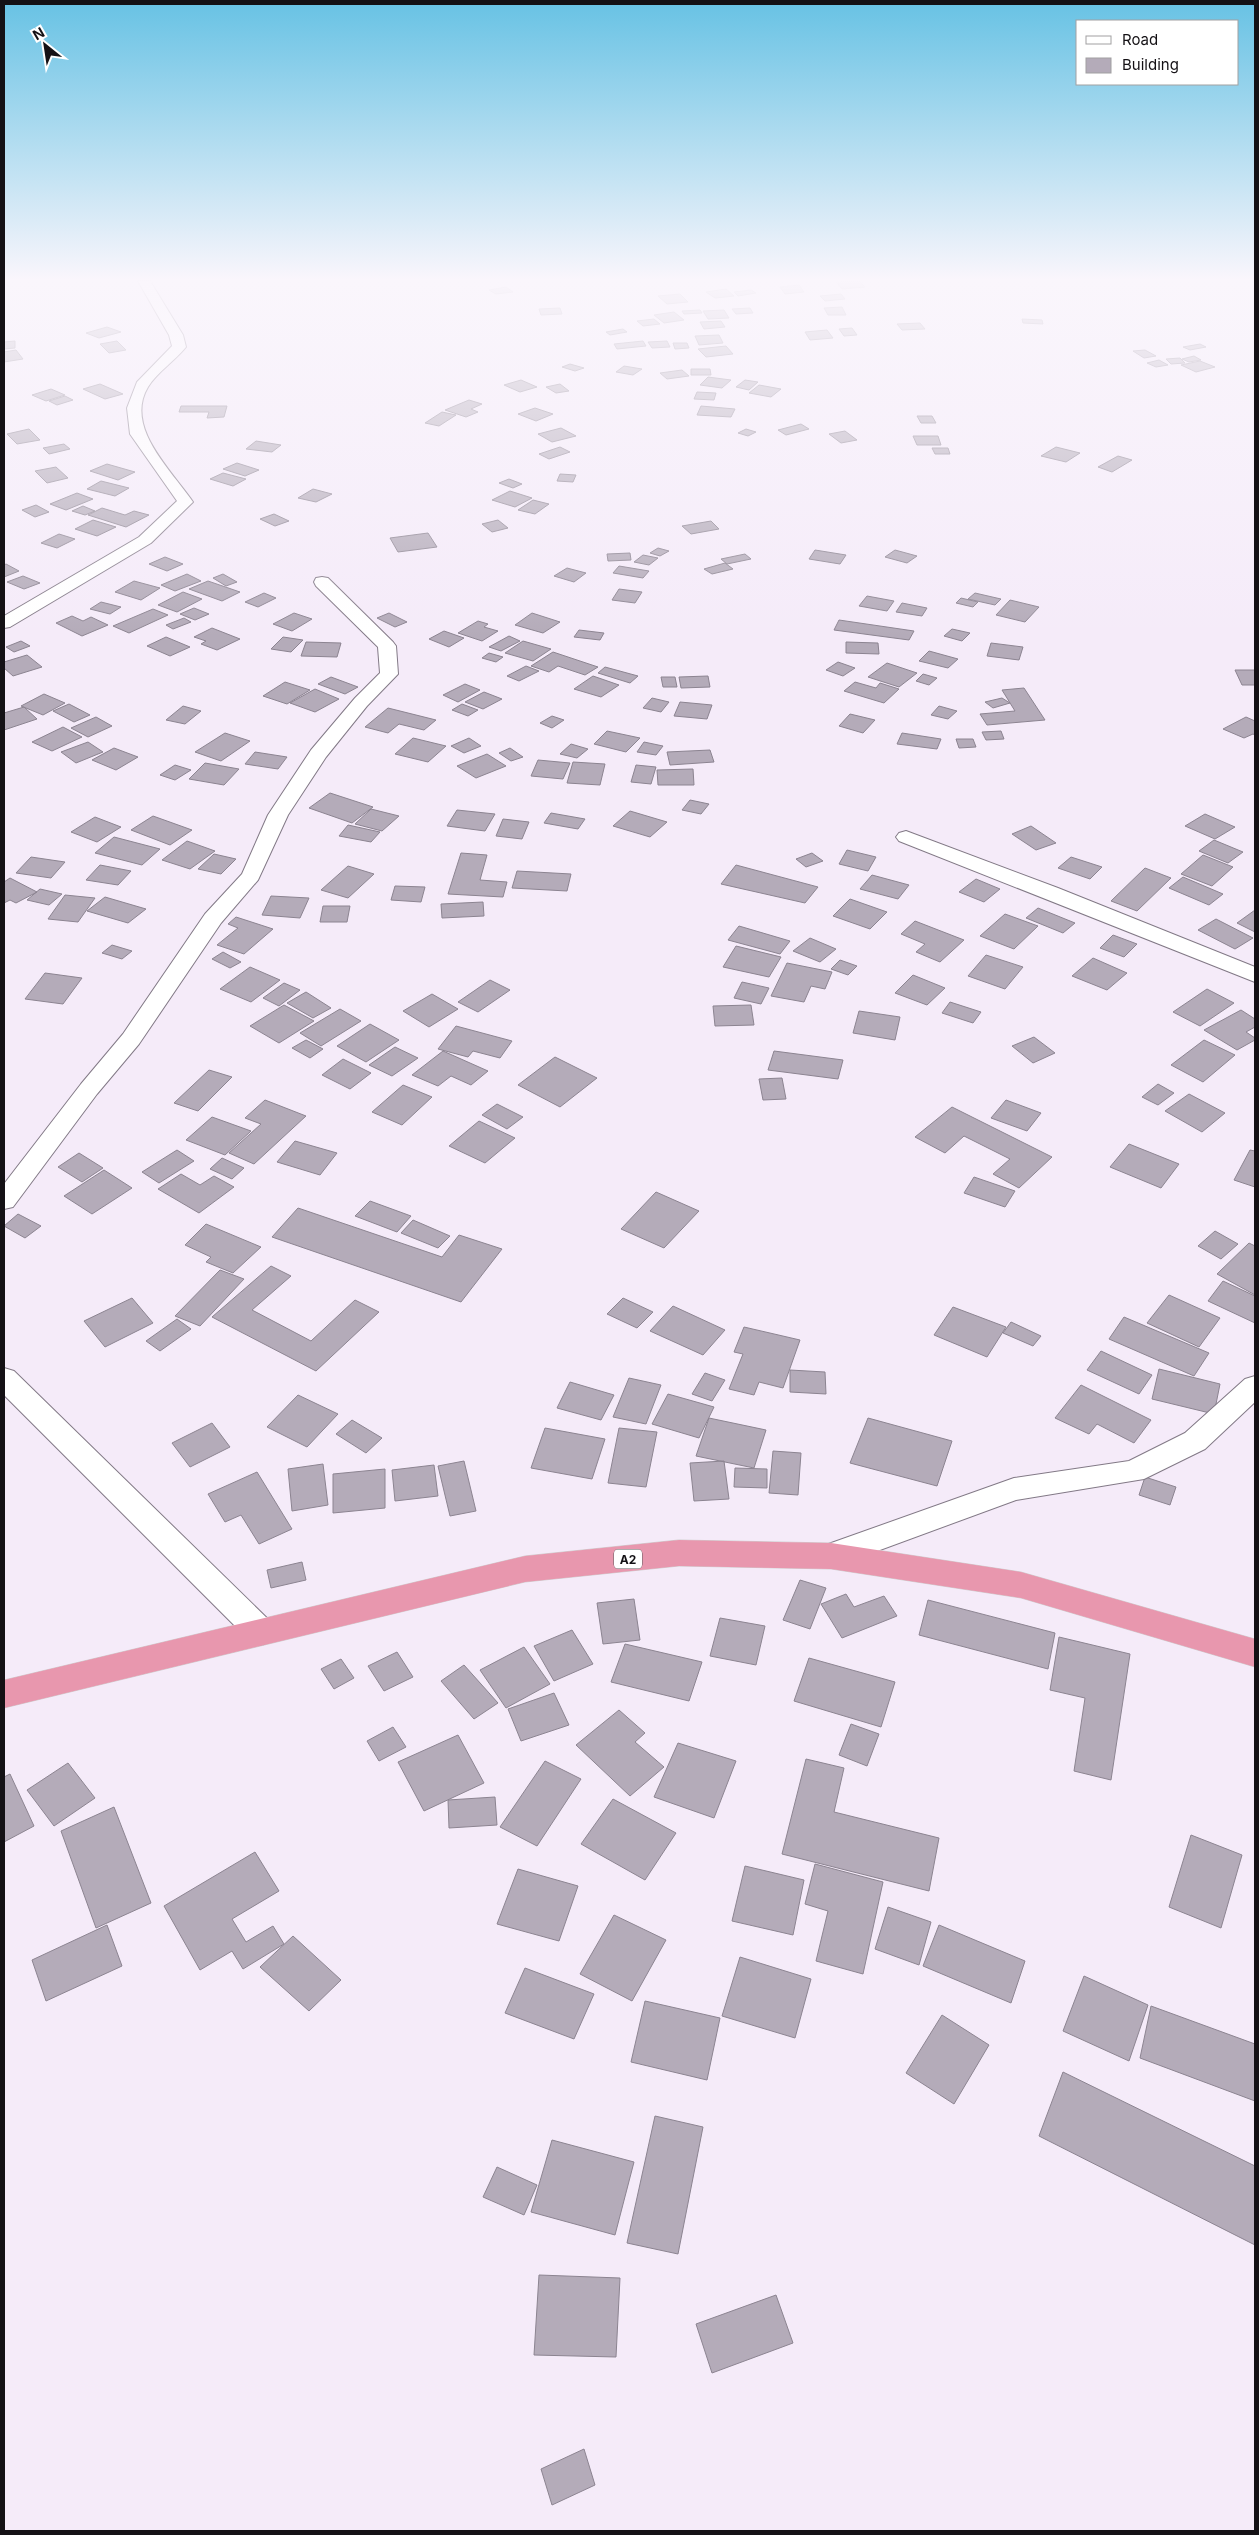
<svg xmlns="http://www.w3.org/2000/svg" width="1259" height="2535" font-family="Inter,sans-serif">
<rect width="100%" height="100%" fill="#f5ebf9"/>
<path fill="#b4abb9" stroke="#8c8491" d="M859,281L865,287L842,289L836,282Z
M799,285L804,292L785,294L780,287Z
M506,287L513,292L496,294L489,290Z
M726,289L734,296L715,298L706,292Z
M751,290L756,293L738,296L734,292Z
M680,294L688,302L667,304L658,296Z
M841,294L845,299L825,301L820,296Z
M842,307L846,315H828L824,308Z
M560,308L562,314L541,315L539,309Z
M750,308L753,313L736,314L732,309Z
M700,310L702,313L684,314L682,311Z
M724,310L729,318L708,319L703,311Z
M674,312L684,320L664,323L654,315Z
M654,319L660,324L643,326L637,321Z
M1022,319L1042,320L1043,324L1023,323Z
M721,321L725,327L704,329L700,322Z
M920,323L925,329L902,330L897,324Z
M107,327L121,332L99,338L86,333Z
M852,328L857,335L844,336L839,329Z
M623,329L627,332L610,335L606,332Z
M827,330L833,338L810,340L805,332Z
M719,335L723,343L699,345L695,336Z
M15,341V348L4,349V342Z
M117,341L126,350L109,353L100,344Z
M643,341L646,346L617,349L614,344Z
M667,341L670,347L652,348L648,342Z
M673,343H687L689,348L675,349Z
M1200,344L1206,347L1190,350L1183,347Z
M726,346L733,354L706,357L698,349Z
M16,350L23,359L4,362V352Z
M1145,350L1156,356L1144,358L1133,351Z
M1194,356L1201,360L1189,362L1182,359Z
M1180,358L1185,363L1171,364L1166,359Z
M1159,360L1168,365L1156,367L1147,363Z
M1200,361L1215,367L1196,372L1181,365Z
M570,364L584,368L575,371L562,367Z
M624,366L642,369L633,375L616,372Z
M691,369H710L711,375H691Z
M682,370L689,376L667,379L660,373Z
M708,377L731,380L722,388L700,385Z
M521,380L537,387L520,392L504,385Z
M745,380L758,382L749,390L736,387Z
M100,384L123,394L105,399L83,389Z
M560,384L569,391L556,393L546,387Z
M759,385L781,389L771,397L749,393Z
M51,389L65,395L46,401L32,395Z
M697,392L716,393L714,400L694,399Z
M65,396L73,400L57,405L49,401Z
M469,400L482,404L471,409L478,412L466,417L445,410Z
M181,406H227L224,417L207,418L209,412H179Z
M701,406L735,409L731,417L697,415Z
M535,408L553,414L536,421L518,414Z
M442,412L456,415L439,426L425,423Z
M917,416H932L936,423H921Z
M801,424L809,429L786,435L778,430Z
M561,428L576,436L552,442L538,434Z
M29,429L40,440L17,444L7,434Z
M746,429L756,432L748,436L738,433Z
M845,431L857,440L841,443L829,434Z
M913,436H938L941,445H917Z
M256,441L281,445L272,452L246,449Z
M64,444L70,449L49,454L43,448Z
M560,447L570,452L549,459L539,454Z
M1056,447L1080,453L1066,462L1041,456Z
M932,448H948L950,454H935Z
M1118,456L1132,460L1112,472L1098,467Z
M237,463L259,470L245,476L223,469Z
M107,464L135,472L118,480L90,471Z
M56,467L68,478L47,483L35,471Z
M223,473L246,479L233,486L210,479Z
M560,474L576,475L573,482L557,481Z
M509,479L522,484L513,488L499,483Z
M101,481L129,488L115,496L87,489Z
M313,489L332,494L316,502L298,498Z
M510,491L532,498L515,507L492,500Z
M77,493L93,499L66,510L50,504Z
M533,500L549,504L535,514L518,510Z
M36,505L49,512L35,517L22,510Z
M83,506L95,511L85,515L72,511Z
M102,508L125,515L134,511L149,515L126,527L88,515Z
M274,514L289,521L275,526L260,519Z
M93,520L116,527L97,536L75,529Z
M498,520L508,528L492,532L482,524Z
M711,521L719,529L691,534L682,526Z
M428,533L437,547L398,552L390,538Z
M59,534L75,539L57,548L41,543Z
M658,548L669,551L660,556L650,553Z
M815,550L846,555L840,564L809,559Z
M895,550L917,556L907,563L885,557Z
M630,553L631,560L608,561L607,554Z
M745,554L751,559L727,564L721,559Z
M643,555L658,558L649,565L634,562Z
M165,557L183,564L167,571L149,564Z
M725,563L733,569L712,574L704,569Z
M6,564L19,571L4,577V565Z
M619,566L649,571L643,578L613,573Z
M567,568L586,573L574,582L554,576Z
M187,574L201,581L175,591L161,585Z
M223,574L237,582L226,586L213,578Z
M23,576L40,583L24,589L7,582Z
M134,581L160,588L141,600L115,592Z
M208,581L240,592L222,601L189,589Z
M619,589L642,592L635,603L612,600Z
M183,592L202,599L177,612L158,605Z
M264,593L276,598L258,607L245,602Z
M975,593L1001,599L995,605L968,599Z
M867,596L894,601L887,611L859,606Z
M961,598L978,602L973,607L956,603Z
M1010,600L1039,607L1025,622L996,615Z
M101,602L121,607L110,614L90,609Z
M902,603L927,608L922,616L896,612Z
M194,608L209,614L195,620L180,614Z
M153,609L168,615L129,633L113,626Z
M294,613L312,619L292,631L273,624Z
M389,613L407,622L395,627L377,618Z
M532,613L560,622L543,633L515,625Z
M72,616L83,621L91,617L108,625L82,636L56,623Z
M184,618L191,622L173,629L166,625Z
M839,620L914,631L909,640L834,630Z
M478,621L488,624L484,627L498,631L482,641L458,633Z
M212,628L240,639L217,650L201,644L206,641L194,637Z
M952,629L970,633L962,641L944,636Z
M579,630L604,633L600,640L574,637Z
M444,631L464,638L449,647L429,639Z
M509,636L520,641L501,651L489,647Z
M166,637L190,647L170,656L147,646Z
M283,637L303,640L291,652L271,649Z
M21,641L30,646L14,652L6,647Z
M523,641L551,649L533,661L505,653Z
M306,642L341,643L337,657L301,656Z
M846,642L878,643L879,654L846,653Z
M991,643L1023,647L1019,660L987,656Z
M929,651L958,659L948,668L919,661Z
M553,652L598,667L585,675L558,666L549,672L531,666Z
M489,653L503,657L496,662L482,658Z
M27,655L42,667L13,676L4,668V662Z
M838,662L855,668L843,676L826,670Z
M887,663L917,673L899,687L868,677Z
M526,666L539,671L519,681L507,676Z
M605,667L638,676L630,683L598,673Z
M1235,670H1255V685H1242Z
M923,674L937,678L929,685L916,681Z
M593,676L619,685L601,697L574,689Z
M708,676L710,687L681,688L679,677Z
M331,677L358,687L345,694L318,684Z
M661,677H675L677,687H663Z
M285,682L310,690L287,704L263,696Z
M855,682L876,688L880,683L899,689L884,703L844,691Z
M465,684L480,690L458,702L443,695Z
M1024,688L1045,720L987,725L980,714L1015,711L1002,690Z
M315,689L339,699L315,712L290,703Z
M484,692L502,699L483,709L465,702Z
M44,694L65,703L43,715L21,706Z
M652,698L669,702L661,712L643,708Z
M1002,698L1010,703L993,708L985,702Z
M680,702L712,705L707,719L674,716Z
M69,704L90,715L74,722L53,711Z
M462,704L478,710L468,716L452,710Z
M183,706L201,711L185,724L166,720Z
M939,706L957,711L948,719L931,715Z
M24,707L37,719L4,730V713Z
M388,708L436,720L424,730L399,724L388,733L365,727Z
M850,714L875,720L863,733L839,726Z
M552,716L564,720L552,728L540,723Z
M96,717L112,726L88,737L71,728Z
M1246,717L1255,721V735L1253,734L1244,738L1223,729Z
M63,727L82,737L52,751L32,742Z
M607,731L640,738L626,752L594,744Z
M1001,731L1004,739L986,740L982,732Z
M225,733L250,741L221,761L195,752Z
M902,733L941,739L937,749L897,744Z
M413,738L446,746L428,762L395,754Z
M469,738L481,746L464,753L451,746Z
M956,739H973L976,747L959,748Z
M88,742L103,752L76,763L61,752Z
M644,742L663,746L656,755L637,752Z
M571,744L588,749L577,758L560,754Z
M114,748L138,757L116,770L92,760Z
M510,748L523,757L511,761L499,753Z
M710,750L714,762L670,765L667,752Z
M255,752L287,757L278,769L245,764Z
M487,754L506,766L476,778L457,766Z
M538,760L570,763L563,779L531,776Z
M573,762L605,764L600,785L567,783Z
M205,763L239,769L224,785L189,779Z
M175,765L191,770L175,780L160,775Z
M636,765L656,767L651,784L631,782Z
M693,769L694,785H658L657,770Z
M330,793L373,807L352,823L309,808Z
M690,800L709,804L701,814L682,810Z
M371,809L399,816L382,831L355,824Z
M457,810L495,814L485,831L447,826Z
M630,811L667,822L650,837L613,826Z
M551,813L585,819L578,829L544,823Z
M1205,814L1235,827L1215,839L1185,826Z
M153,816L192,830L170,845L131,830Z
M95,817L121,827L97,842L71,832Z
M503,819L529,822L522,839L496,836Z
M348,825L380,832L371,842L339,836Z
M1031,826L1056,843L1036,850L1012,834Z
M114,837L160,849L142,865L95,853Z
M1214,840L1243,852L1228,863L1199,851Z
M187,841L215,851L190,869L162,860Z
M847,850L876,857L868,871L839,864Z
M461,853L487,855L480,880L507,882L503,897L448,894Z
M812,853L823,861L806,867L796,859Z
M214,854L236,859L221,874L198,869Z
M1203,855L1233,867L1212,886L1181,874Z
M31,857L65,862L51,878L16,873Z
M1071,857L1102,867L1090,879L1058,868Z
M100,865L131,871L118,885L86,880Z
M736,865L818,887L805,903L721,884Z
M348,866L374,874L348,898L321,890Z
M1145,868L1171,878L1137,911L1111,901Z
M517,871L571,874L567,891L512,888Z
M872,875L909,885L898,899L860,889Z
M1183,877L1223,894L1209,905L1169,888Z
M10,878L37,892L16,903L10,900L4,903V882Z
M976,879L1000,889L984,902L959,892Z
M395,886L425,887L421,902L391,900Z
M40,889L62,894L49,905L27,900Z
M65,895L95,898L78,922L48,919Z
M271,896L309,898L300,918L262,915Z
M105,897L146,909L128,923L87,911Z
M850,899L887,912L870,929L833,916Z
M483,902L484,916L442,918L441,904Z
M323,906H350L347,922H320Z
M1038,908L1075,923L1063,933L1026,918Z
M1255,910V932L1237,923Z
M1005,914L1038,926L1014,949L980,936Z
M236,917L273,929L244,954L217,945L238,928L228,924Z
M1216,919L1253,938L1235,949L1198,930Z
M915,921L964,940L940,962L916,952L925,944L901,934Z
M739,926L790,941L780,954L728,940Z
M1113,935L1137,944L1124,957L1100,948Z
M810,938L836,949L820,962L793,951Z
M112,945L132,951L122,959L102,953Z
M736,946L781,957L769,977L723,967Z
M223,952L241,962L230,968L212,959Z
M986,955L1023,967L1005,989L968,976Z
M1093,958L1127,973L1107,990L1072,976Z
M840,960L857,966L848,975L831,969Z
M787,963L832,972L825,989L811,986L804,1002L771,996Z
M250,967L280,980L251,1002L220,989Z
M45,973L82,978L63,1004L25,999Z
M913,975L945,988L927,1005L895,993Z
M490,980L510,990L478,1012L458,1002Z
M742,982L769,988L761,1004L734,998Z
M284,983L300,990L279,1006L263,998Z
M1207,989L1234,1003L1200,1026L1173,1012Z
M306,992L331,1008L313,1018L287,1003Z
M432,994L458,1009L429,1027L403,1011Z
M950,1002L981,1012L973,1023L942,1013Z
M284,1005L314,1021L279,1043L250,1026Z
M751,1005L754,1025L715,1026L713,1006Z
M340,1009L361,1021L321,1046L300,1033Z
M1241,1010L1255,1019V1027L1246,1032L1255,1038V1040L1237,1050L1204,1030Z
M859,1011L900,1017L895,1040L853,1033Z
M370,1024L399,1040L366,1062L337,1046Z
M456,1026L512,1041L500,1058L473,1051L468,1057L438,1049Z
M1034,1037L1055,1053L1033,1063L1012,1046Z
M306,1040L323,1049L310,1058L292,1048Z
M1204,1040L1235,1055L1203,1082L1171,1065Z
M395,1047L418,1058L392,1076L369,1065Z
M443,1051L488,1071L471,1085L451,1076L438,1086L412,1075Z
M774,1051L843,1060L838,1079L768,1070Z
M555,1057L597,1078L560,1107L518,1085Z
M343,1059L371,1073L350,1089L322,1075Z
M209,1070L232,1077L198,1111L174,1103Z
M782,1078L786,1099L763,1100L759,1079Z
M1158,1084L1174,1093L1158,1105L1142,1097Z
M403,1085L432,1097L402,1125L372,1112Z
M1189,1094L1225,1113L1202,1132L1165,1111Z
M265,1100L306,1116L254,1164L229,1153L261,1124L245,1118Z
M1006,1100L1041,1113L1027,1131L991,1118Z
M497,1104L523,1117L507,1129L482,1115Z
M952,1107L1052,1157L1019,1188L993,1174L1010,1159L964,1136L945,1153L915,1137Z
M212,1117L251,1131L225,1155L186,1140Z
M479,1121L515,1138L485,1163L449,1146Z
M295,1141L337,1153L320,1175L277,1162Z
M1129,1144L1179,1164L1161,1188L1110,1167Z
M177,1150L194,1161L159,1183L142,1172Z
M1250,1150L1255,1151V1187L1234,1180Z
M79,1153L103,1168L82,1182L58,1167Z
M222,1158L244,1168L232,1179L210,1169Z
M104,1170L132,1188L92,1214L64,1196Z
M181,1174L200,1185L214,1176L234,1187L199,1213L158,1189Z
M974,1177L1015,1191L1005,1207L964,1193Z
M656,1192L699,1211L664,1248L621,1229Z
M370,1201L411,1216L397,1232L355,1216Z
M298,1208L442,1257L459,1235L502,1249L461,1302L272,1237Z
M18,1214L41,1226L25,1238L4,1226Z
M413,1220L450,1236L438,1248L401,1233Z
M206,1224L261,1247L233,1273L206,1262L211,1257L185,1245Z
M1215,1231L1238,1244L1221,1259L1198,1246Z
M1249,1243L1255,1246V1295L1217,1274Z
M271,1266L291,1276L252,1310L311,1341L355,1300L379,1312L316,1371L212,1317Z
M220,1270L244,1279L200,1326L175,1316Z
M1223,1281L1255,1296V1323L1208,1301Z
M1169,1295L1220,1318L1199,1347L1147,1323Z
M132,1298L153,1323L105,1347L84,1321Z
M623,1298L653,1312L637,1328L607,1314Z
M673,1306L725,1330L703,1355L650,1331Z
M953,1307L1006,1327L987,1357L934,1335Z
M1124,1317L1209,1353L1194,1376L1109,1339Z
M177,1319L191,1329L160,1351L146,1341Z
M1011,1322L1041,1336L1033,1346L1003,1333Z
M744,1327L800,1340L783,1388L759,1382L754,1395L729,1389L743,1354L734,1352Z
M1101,1351L1152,1375L1139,1394L1087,1370Z
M1159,1369L1220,1384L1214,1414L1152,1399Z
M790,1370L825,1372L826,1394L790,1392Z
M705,1373L725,1380L712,1401L692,1394Z
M629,1378L661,1385L646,1424L613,1417Z
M570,1382L614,1395L601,1420L557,1408Z
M1081,1385L1151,1420L1134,1443L1097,1424L1089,1434L1055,1418Z
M668,1394L714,1407L699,1438L652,1424Z
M298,1395L338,1414L307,1447L267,1427Z
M709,1418L766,1430L754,1468L696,1456Z
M868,1418L952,1441L937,1486L850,1463Z
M352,1420L382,1438L366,1453L336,1434Z
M212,1423L230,1447L190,1467L172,1443Z
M545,1428L605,1439L592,1479L531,1468Z
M619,1428L657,1432L646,1487L608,1483Z
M773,1451L801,1453L798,1495L769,1493Z
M464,1461L476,1511L450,1516L438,1466Z
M724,1461L729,1499L694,1501L690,1463Z
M323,1464L328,1505L292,1511L288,1469Z
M434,1465L438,1496L395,1501L392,1470Z
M735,1468L767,1469V1488L734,1487Z
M385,1469V1508L333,1513V1474Z
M257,1472L292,1529L259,1544L241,1515L225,1522L208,1494Z
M1145,1477L1176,1487L1170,1505L1139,1495Z
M302,1562L306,1580L271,1588L267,1570Z
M800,1580L826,1588L810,1629L783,1620Z
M846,1594L854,1607L884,1596L897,1616L842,1638L821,1604Z
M634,1599L640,1640L603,1644L597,1603Z
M928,1600L1055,1633L1048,1669L919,1635Z
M720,1618L765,1626L756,1665L710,1656Z
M572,1630L593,1664L554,1681L534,1646Z
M1059,1637L1130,1654L1111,1780L1074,1771L1085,1698L1050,1690Z
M625,1644L702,1662L689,1701L611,1682Z
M524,1647L550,1684L506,1708L480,1670Z
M397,1652L413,1677L384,1691L368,1666Z
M809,1658L895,1682L881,1727L794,1701Z
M341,1659L354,1678L334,1689L321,1669Z
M464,1665L498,1703L474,1719L441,1681Z
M554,1693L569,1725L521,1741L508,1709Z
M619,1710L645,1733L635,1742L664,1767L630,1796L576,1745Z
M851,1724L879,1734L867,1766L839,1755Z
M393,1727L406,1747L379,1761L367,1741Z
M458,1735L484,1783L424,1811L398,1762Z
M678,1743L736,1761L714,1818L654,1797Z
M806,1759L844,1768L834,1812L939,1838L929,1891L782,1854Z
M545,1761L581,1779L537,1846L500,1827Z
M68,1763L95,1798L54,1826L27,1790Z
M10,1774L34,1826L4,1842V1777Z
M495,1797L497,1825L449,1828L448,1800Z
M613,1799L676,1833L645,1880L581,1844Z
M114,1807L151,1903L96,1928L61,1831Z
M1191,1835L1242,1855L1221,1928L1169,1907Z
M255,1852L279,1891L232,1919L246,1942L273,1926L284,1944L243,1969L232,1951L200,1970L164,1906Z
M815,1864L883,1882L863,1974L816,1961L828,1911L805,1904Z
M745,1866L804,1880L793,1935L732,1921Z
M518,1869L578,1886L559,1941L497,1924Z
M888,1907L931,1922L919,1965L875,1949Z
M614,1915L666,1940L632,2001L580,1974Z
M107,1925L122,1966L46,2001L32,1960Z
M939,1925L1025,1961L1011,2003L923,1966Z
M293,1936L341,1980L309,2011L260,1967Z
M740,1957L811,1979L795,2038L722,2016Z
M525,1968L594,1994L574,2039L505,2013Z
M1084,1976L1148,2005L1129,2061L1063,2031Z
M645,2001L720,2018L707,2080L631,2062Z
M1151,2006L1255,2044V2101L1140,2058Z
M942,2015L989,2045L954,2104L906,2073Z
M1063,2072L1255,2166V2245L1039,2136Z
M655,2116L703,2127L678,2254L627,2243Z
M552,2140L634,2162L615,2235L531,2212Z
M497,2167L537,2185L524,2215L483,2197Z
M539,2275L620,2278L616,2357L534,2355Z
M776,2295L793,2343L712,2373L696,2324Z
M584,2449L595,2485L552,2505L541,2469Z"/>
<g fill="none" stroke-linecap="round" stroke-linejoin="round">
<defs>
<path id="minor" d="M138,281H150L183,335L186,347C175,361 157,372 148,387C124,427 171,470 193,502L151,543L10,627L4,628V616L139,537L177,501L130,434L127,408L137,382L172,346L169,335Z
M322,577L328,578L393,642L396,646L398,674L367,706L326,757L288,815L258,880L221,923L139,1044L97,1094L13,1207L4,1209V1184L81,1084L123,1034L205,914L242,874L268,815L311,750L355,698L380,673L378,647L316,586L314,582L316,578Z
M906,831L1058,888L1255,967V982L899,841L896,837L899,833Z
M4,1368L14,1371L272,1623L277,1632L272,1641L261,1645L250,1641L4,1395Z
M1255,1376V1402L1205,1449L1144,1479L1016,1500L831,1568L820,1565L816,1556L820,1547L1014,1478L1129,1461L1185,1433L1245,1379Z"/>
<path id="trunk" d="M679,1540L831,1543L1021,1572L1255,1639V1667L1021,1598L831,1569L679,1566L525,1582L4,1708V1680L525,1556Z"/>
</defs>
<use href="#minor" stroke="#827986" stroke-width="2"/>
<use href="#trunk" stroke="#d0cfd0" stroke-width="1"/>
<use href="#minor" fill="#fff" fill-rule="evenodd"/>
<use href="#trunk" fill="#e897ae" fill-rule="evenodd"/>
</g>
<linearGradient id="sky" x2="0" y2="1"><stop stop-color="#67c2e4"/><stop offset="0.44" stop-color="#faf6fc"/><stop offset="1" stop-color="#faf6fc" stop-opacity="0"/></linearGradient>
<rect width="1259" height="636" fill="url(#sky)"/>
<g text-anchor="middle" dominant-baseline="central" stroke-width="4" stroke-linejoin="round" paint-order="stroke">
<rect fill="#fff" stroke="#5a585b" stroke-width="1" x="614" y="1549.5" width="28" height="19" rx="4"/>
<g font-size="12" font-weight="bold" fill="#141115">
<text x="628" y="1559">A2</text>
</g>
</g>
<rect width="1259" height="2535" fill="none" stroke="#141115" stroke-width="10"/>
<rect x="1076" y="20" width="162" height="65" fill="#ffffff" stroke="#a1a0a1"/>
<rect x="1086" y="36" width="25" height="8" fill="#ffffff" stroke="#a1a0a1"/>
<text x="1122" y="45" font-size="15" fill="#141115">Road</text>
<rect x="1086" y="58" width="25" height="15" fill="#b4abb9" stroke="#a1a0a1"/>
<text x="1122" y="70" font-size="15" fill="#141115">Building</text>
<g transform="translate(45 45) rotate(330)" stroke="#ffffff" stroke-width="4" paint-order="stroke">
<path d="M0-4L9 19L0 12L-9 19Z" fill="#141115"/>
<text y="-8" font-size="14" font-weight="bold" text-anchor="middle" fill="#141115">N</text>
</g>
</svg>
